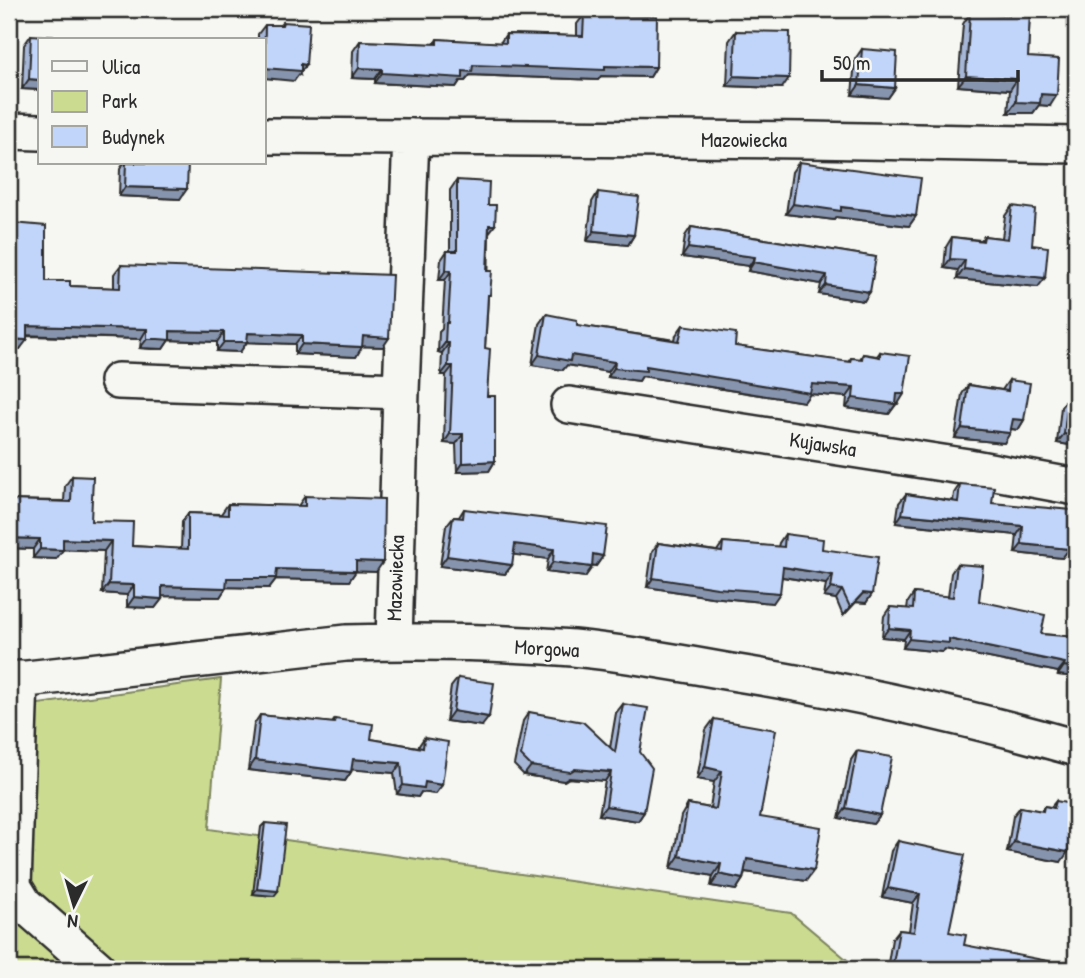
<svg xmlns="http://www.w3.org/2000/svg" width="1085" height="978" font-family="'Patrick Hand',sans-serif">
<rect width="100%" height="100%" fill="#f6f6f2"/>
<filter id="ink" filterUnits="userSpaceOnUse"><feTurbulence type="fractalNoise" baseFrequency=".0143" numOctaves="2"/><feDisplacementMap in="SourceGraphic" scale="14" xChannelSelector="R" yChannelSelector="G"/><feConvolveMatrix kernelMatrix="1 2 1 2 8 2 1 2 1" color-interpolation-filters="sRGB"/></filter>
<g filter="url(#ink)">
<path fill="#cbdb8f" stroke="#7b835d" stroke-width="2" d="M221,679L209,829L791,913L858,969H9V708Z"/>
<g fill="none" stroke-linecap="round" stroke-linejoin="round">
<defs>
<path id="minor" d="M9,131L40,132
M264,136L809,140L1076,145
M118,381L401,391
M569,405L968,467L1076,487
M394,642L401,391L411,137
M20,679L13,886L24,904L98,969
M9,681L346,643C420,641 499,642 573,648C624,653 675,662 725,671C844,690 961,715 1076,748"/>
</defs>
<use href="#minor" stroke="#2b2b2b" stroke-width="40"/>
<use href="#minor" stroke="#f6f6f2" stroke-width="35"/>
</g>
<path fill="#a6b6d6" stroke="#2b2b2b" stroke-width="2" d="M1002,9H1030L1028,57L1050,106L1039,105L1033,113H1008L1010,90L958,86L963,24L970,13L1002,15Z
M584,15L656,67L650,77L601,76L598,80L470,75L465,81H460L456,87L375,83V79L352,78L353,51L360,41L434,44L437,39L500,43L506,34L577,36V24Z
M283,22L300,75L298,74L294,81L264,40H258V34L265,25H280Z
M736,31L782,88L727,86L729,41Z
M31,35L40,40V90L22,89L24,45Z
M862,49L895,88L888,98L852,95L855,59Z
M799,162L916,216L909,226L836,217L834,220L786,214L792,172Z
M124,163H188L180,199L119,196L120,169Z
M457,180L488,205L489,233L488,299L485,348L487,396L495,461L489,471L457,472L456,444L444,443L446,375H441L442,353L438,352L439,332L442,329L445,280H439L441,260L447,251H450V190Z
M598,192L634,235L628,245L587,241L592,202Z
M1012,206L1032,245L1038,287L957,279L958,270L944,268L946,247L952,237L981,240L984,236L1002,238L1005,216Z
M13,223L46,281L70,286L114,288V274L121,265L383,347L362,346L356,357L295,354V344L247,342L240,352L217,351V342L169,340L163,349H151L140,348L141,339L27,336L20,349H9V229Z
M691,227L876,257L864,301L819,294L821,284L748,271L749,266L682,257L685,236Z
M546,314L577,325L675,340L676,335L683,325L735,346L848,362L851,358L860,359L863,354L877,356L880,352L904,394L889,414L846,408L847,397L810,394L804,402L642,376L639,381L608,377V372L567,365L563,370L532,365L539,324Z
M1009,380L1024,420L1018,430L1011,429L1004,443L955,438L962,394L968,385L1002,390Z
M1068,398L1076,446L1057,443L1061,407Z
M72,476L91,521L132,546L181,549L182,522L188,513L221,514L228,504L298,506L305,496L376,572L356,571L349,581L276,579L269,588L226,587L220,597L162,596V599L155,608L127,607V595L102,593L104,551L63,549L56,559L33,558V549L9,548V500L64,501L65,486Z
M960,484L992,503L1069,549L1062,558L1015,553L1017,535L896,523L899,503L906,494L953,501L954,493Z
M464,509L603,556L596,566L592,565V567L585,577L546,572L548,559L513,554L512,565L505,574L440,566L446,526L453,517H459Z
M785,534L822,549L872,594L866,603L856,602L843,616L836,599L824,597L826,584L782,577L773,603L711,597L647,587L652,552L658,543L717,551L723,542L778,547L779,543Z
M957,564L979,601L1041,634L1076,637V677L1058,675V672L945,649L942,652L903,648L904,639L882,637L884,616L890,607L907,609L908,602L914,593L948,597L951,573Z
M458,678L482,726L446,721L451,687Z
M623,704L640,752L644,812L638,821L599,815L605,781L569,778L564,781L524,775L514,765L523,721L529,712L610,748L616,713Z
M260,715L332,723L335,719L371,739L418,747L424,738L442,785L435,794L421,792L418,797L397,794L394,773L352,769L351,772L345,781L248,770L254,724Z
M714,719L760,817L806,881L745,872L743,879L736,890L711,886L713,876L671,868L681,816L688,804L710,808L714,782L697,779L706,730Z
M857,751L880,815L873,824L839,818L851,760Z
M1056,801L1061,862L1007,852L1013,816L1020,807L1041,811L1044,806L1051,807Z
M265,823L274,896L253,894L261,827Z
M898,841L949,932L964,945L1047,969H887L892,939L899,930L909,931L913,903L882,897L891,851Z
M1076,894V911L1072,910Z
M1076,949V969H1070L1073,954Z"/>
<path fill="#8794ae" stroke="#2b2b2b" stroke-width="2" d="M301,64L306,65L294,81L264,78V68Z
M473,65L605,66L656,67L650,77L601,76L598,80L470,75L465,81H460L456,87L375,83L382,73L463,71Z
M359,68L382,69L375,79L352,78Z
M734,76L789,78L782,88L727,86Z
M966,76L1017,79L1010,90L958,86Z
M29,79L40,80V90L22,89Z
M859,85L895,88L888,98L852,95Z
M1041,94L1057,95L1050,106L1039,105L1033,113H1008L1016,102Z
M125,187L187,189L180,199L119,196Z
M793,204L841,207L916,216L909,226L836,217L834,220L786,214Z
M489,225H495L488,234Z
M594,231L634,235L628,245L587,241Z
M688,248L755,257L749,266L682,257Z
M950,259L965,260L958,270L944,268Z
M754,262L827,275L821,284L748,271Z
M964,269L1045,278L1038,287L957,279Z
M446,270L451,271L445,280H439Z
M826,285L870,292L864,301L819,294Z
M27,326L147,329L141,339L20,335Z
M170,331L224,332L217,342L169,340L163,349L140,348L147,339Z
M248,333L302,335L295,344L241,342Z
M363,336L389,338L383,347L356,346Z
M9,339L27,340L20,349H9Z
M224,342H247L240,352L217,351Z
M445,343H449L442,353L438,352Z
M302,344L362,347L356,357L295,354Z
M539,355H571L615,362L608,372L567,365L563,370L532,365Z
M448,366H453L446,375H441Z
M646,366L812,384L854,387L847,397L810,394L804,402L642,376L639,381L608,377L614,368Z
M897,394H904L898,404L891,403L896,404L889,414L846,408L853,398Z
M1013,419L1024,420L1018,430L1006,428Z
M962,428L1010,433L1004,443L955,438Z
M450,434H463L456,444L444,443Z
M1064,434L1076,435V446L1057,443Z
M495,461L489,471L457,472L463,463Z
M902,514L1023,526L1017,535L896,523Z
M9,538L40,539L33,549L9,548Z
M63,539L111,541L104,551L57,549Z
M515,544L554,549L548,559L508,554Z
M1022,544L1069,549L1062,558L1015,553Z
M40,549L63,550L56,559L33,558Z
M593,554L603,556L596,566L586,564Z
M447,556L512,565L505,574L440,566Z
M356,561L383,562L376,572L349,571Z
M553,562L592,567L585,577L546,572Z
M783,567L833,575L826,584L777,576Z
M277,569L356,571L349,581L276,579L269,588L220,587L227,578Z
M653,578L780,593L773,603L711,597L647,587Z
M109,584L134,585L127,595L102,593Z
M162,586L226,588L220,597L156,596Z
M831,588L842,590L836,599L824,597Z
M863,593L872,594L866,603L856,602L843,616Z
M134,597L162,599L155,608L127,607Z
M889,628L910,630L904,639L882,637Z
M909,639H949L1065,663L1058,672L945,649L942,652L903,648Z
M1064,666L1076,667V677L1058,675Z
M453,711L489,717L482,726L446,721Z
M353,759L401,763L394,773L346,769Z
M255,760L351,772L345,781L248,770Z
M531,766L575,769L611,772L605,781L569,778L564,781L524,775Z
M705,767L722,771L714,782L697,779Z
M425,782L442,785L435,794L421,792L418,797L397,794L403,785Z
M606,806L644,812L638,821L599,815Z
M846,808L880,815L873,824L839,818Z
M1014,842L1068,852L1061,862L1007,852Z
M679,856L721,864L713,876L671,868Z
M747,859L814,870L806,881L739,871Z
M719,874L743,879L736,890L711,886Z
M888,888L920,894L913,903L882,897Z
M257,889L278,891L274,896L253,894Z
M960,966L976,969H958Z"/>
<path fill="#c1d4f9" stroke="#2b2b2b" stroke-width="2" d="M1009,9H1030L1028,57L1059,59L1057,95L1041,94L1040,103L1016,102L1017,79L966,76L970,13L1009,16Z
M584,15L657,16L656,67L605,66V70L473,65L472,72L463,71V78L382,73V69L359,68L360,41L437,44V39L506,43V34L583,36Z
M283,22L309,24L306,65L301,64V71L264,68L265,25H282Z
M736,31L790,32L789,78L734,76Z
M31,35L97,39V40H40V80L29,79Z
M862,49L897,52L895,88L859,85Z
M799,162L921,178L916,216L841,207V211L793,204Z
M126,163H188L187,189L125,187Z
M457,180L489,182L488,205H496L495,225H489L487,271H492L490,295H488L485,348L490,349L487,396H495V461L463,463V434H450L453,366H448L449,343H445L446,323H448L451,271L446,270L447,251H457Z
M598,192L639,197L634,235L594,231Z
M1012,206L1035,209L1032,245L1048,247L1045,278L964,269L965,260L950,259L952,237L983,241L984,236L1008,239Z
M13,223L46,226V281H70V286L120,288L121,265L392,275L389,338L363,336L362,347L302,344V335L248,333L247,342H224V332L170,331V340L158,339H147V329L27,326V340L9,339V233H12Z
M691,227L876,257L870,292L826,285L827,275L754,262L755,257L688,248Z
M546,314L577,320V325L679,341L683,325L736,333L735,346L850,362L851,358L862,359L863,354L880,357V352L910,356L904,394H897L896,404L853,398L854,387L812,384L810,393L646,366V371L614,368L615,362L571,355L570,361L539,355Z
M1009,380L1030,383L1024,420L1013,419L1010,433L962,428L968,385L1008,391Z
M1068,398L1076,399V435L1064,434Z
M72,476L93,477L91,521L133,522L132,546L188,549V513L228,515V504L305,506V496L384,499L383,562L356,561V571L277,569L276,578H227L226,588L162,586V599L134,597V585L109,584L111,541L63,539V550L40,549V539L9,538V500L71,502Z
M960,484L994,487L992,503L1072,510L1069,549L1022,544L1023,526L902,514L906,494L958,502Z
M464,509L607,526L603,556L593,554L592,567L553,562L554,549L515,544L512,565L447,556L453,517L463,518Z
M785,534L823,539L822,549L878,557L872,594L863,593L850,607L842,590L831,588L833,575L783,567L780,593L717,588L653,578L658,543L722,552L723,542L784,547Z
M957,564L983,566L979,601L1045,615L1041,634L1076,637V667L1064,666L1065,663L949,639V643L909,639L910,630L889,628L890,607L913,609L914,593L953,597Z
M458,678L494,683L489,717L453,711Z
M623,704L648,708L640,752L652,768L644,812L606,806L611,772L575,769L570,772L550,769L531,766L521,756L529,712L583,722L615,752Z
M260,715L334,723L335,719L373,724L371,739L423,748L424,738L448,742L442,785L425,782L424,788L403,785L401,763L353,759L351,772L255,760Z
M714,719L776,730L760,817L821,827L814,870L747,859L743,879L719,874L721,864L679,856L688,804L716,809L722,771L705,767Z
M857,751L892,757L880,815L846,808Z
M1056,801L1076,805L1068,852L1014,842L1020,807L1043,811L1044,806L1054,808Z
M265,823L286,825L278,891L257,889Z
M898,841L965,855L949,932L966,935L964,945L1048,961L1047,969H976L960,966L959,969H892L899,930L914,932L920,894L888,888Z
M1076,949V969H1072Z
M766,964L794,969H765Z"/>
</g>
<g text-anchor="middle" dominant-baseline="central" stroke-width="5" stroke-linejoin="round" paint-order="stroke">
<g font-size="21" fill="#2b2b2b" stroke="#f6f6f2">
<text x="744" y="139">Mazowiecka</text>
<text transform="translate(823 444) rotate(9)">Kujawska</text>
<text transform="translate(395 578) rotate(-88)">Mazowiecka</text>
<text transform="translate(547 648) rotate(3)">Morgowa</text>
</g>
</g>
<rect width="1085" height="978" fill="none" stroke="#f6f6f2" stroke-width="35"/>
<rect x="18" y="18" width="1050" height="943" fill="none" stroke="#2b2b2b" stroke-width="2.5" filter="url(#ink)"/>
<rect x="38" y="38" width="228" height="126" fill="#f6f6f2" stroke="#a5a5a2" stroke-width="2"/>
<rect x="52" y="61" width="35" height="10" fill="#f6f6f2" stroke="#a5a5a2" stroke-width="2"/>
<text x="102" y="74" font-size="21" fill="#2b2b2b">Ulica</text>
<rect x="52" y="91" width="35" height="21" fill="#cbdb8f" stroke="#a5a5a2" stroke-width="2"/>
<text x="102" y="108" font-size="21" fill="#2b2b2b">Park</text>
<rect x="52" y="126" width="35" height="21" fill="#c1d4f9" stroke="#a5a5a2" stroke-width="2"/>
<text x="102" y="144" font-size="21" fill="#2b2b2b">Budynek</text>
<g transform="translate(74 905) rotate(185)" stroke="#f6f6f2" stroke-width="5" paint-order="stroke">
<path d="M0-5L12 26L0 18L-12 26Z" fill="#2b2b2b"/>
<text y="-10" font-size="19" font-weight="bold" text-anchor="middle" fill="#2b2b2b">N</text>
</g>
<path d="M822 70v10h196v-10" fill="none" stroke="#2b2b2b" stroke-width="3.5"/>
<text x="833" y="70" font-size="21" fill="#2b2b2b" stroke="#f6f6f2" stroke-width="5" paint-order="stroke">50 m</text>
</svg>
